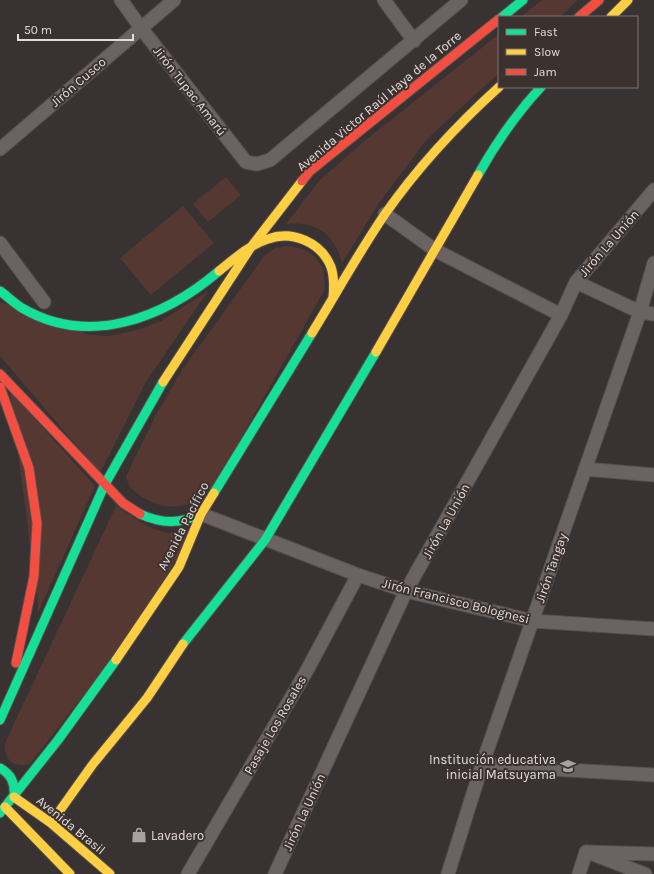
<svg xmlns="http://www.w3.org/2000/svg" width="654" height="874" font-family="Karla,sans-serif">
<rect width="100%" height="100%" fill="#383332"/>
<path fill="#553832" d="M542,0H578L560,17H521Z
M499,34V73L427,139L379,203L342,263C334,233 316,221 286,224L319,181L362,143Z
M226,177L241,195L208,222L193,204Z
M183,206L214,243L151,295L120,258Z
M287,246C302,247 317,254 323,269C325,275 324,283 325,289L216,483C195,505 173,515 144,498C134,492 128,487 126,476L156,415L182,370L265,255L275,248Z
M208,291L144,385L100,473L0,356V302L90,335L110,336L141,329L161,321Z
M10,391L95,486L37,615L38,605Z
M116,506C143,523 160,540 194,530L130,635L30,764C14,769 3,759 5,743Z"/>
<g fill="none" stroke-linecap="round" stroke-linejoin="round">
<defs>
<path id="street" d="M121,0L141,28L246,162L257,164L270,160L461,0
M384,0L414,41
M0,149L174,0
M385,214L435,250L561,315
M0,243L44,302
M576,282L640,312L654,314
M585,469L654,475
M201,514L358,575L406,591L533,621L654,629
M482,765L654,775
M586,852L654,854
M595,855L645,874
M188,874L306,672L358,575
M275,874L406,591L561,315L576,282L654,190
M448,874L482,765L640,312L654,263
M579,874L586,852"/>
<path id="fast" d="M502,17L523,0
M478,175C496,143 516,114 541,87
M0,291C7,296 14,303 22,308C90,348 165,317 219,271
M214,493L312,333
M140,514C162,524 180,524 201,514
M183,644L265,540L376,352
M0,720L105,484L163,382
M0,768C12,775 15,783 14,797
M0,813L58,740L116,660"/>
<path id="slow" d="M611,17L628,0
M219,271C234,259 249,245 268,239C292,230 321,242 331,267C334,276 334,287 333,297
M312,333C336,294 359,252 385,214C418,167 457,125 499,87
M376,352L478,175
M163,382L251,247L302,181
M116,660L179,567L201,514L214,493
M14,797L51,823L110,874
M5,807L70,874
M51,823L93,764L147,698L183,644"/>
<path id="jam" d="M579,17L599,0
M302,181L310,171L499,19
M0,374L123,503L140,514
M0,387L29,468L37,523L34,576L16,663"/>
</defs>
<use href="#street" stroke="#534f4e" stroke-width="15"/>
<use href="#fast" stroke="#534f4e" stroke-width="11"/>
<use href="#slow" stroke="#534f4e" stroke-width="11"/>
<use href="#jam" stroke="#534f4e" stroke-width="11"/>
<use href="#street" stroke="#6a6362" stroke-width="13"/>
<use href="#fast" stroke="#16e098" stroke-width="9"/>
<use href="#slow" stroke="#ffcf43" stroke-width="9"/>
<use href="#jam" stroke="#f24e42" stroke-width="9"/>
</g>
<defs>
<symbol id="school-bare" viewBox="-9 -9 18 18"><path d="M0-5L7-2L0 1L-7-2ZM-4 1L0 2.5L4 1V4Q0 6-4 4Z" fill="#a7a1a0" stroke="#3b312f" stroke-width="2.5" paint-order="stroke"/></symbol>
<symbol id="shop-bare" viewBox="-9 -9 18 18"><path d="M-5-2.5h2.3a2.7 3.5 0 0 1 5.4 0H5L5.5 6h-11ZM-1.5-2.5h3a1.5 2.3 0 0 0-3 0Z" fill="#a7a1a0" stroke="#3b312f" stroke-width="2.5" paint-order="stroke"/></symbol>
</defs>
<g fill-rule="evenodd">
<use href="#school-bare" x="557" y="755" width="22" height="22"/>
<use href="#shop-bare" x="128" y="824" width="22" height="22"/>
</g>
<g text-anchor="middle" dominant-baseline="central" stroke-width="4" stroke-linejoin="round" paint-order="stroke">
<g font-size="13" fill="#e3dcdb" stroke="#3b312f">
<text transform="translate(78 82) rotate(-41)">Jirón Cusco</text>
<text transform="translate(190 91) rotate(52)">Jirón Tupac Amarú</text>
<text transform="translate(379 101) rotate(-40)">Avenida Victor Raúl Haya de la Torre</text>
<text transform="translate(609 243) rotate(-49)">Jirón La Unión</text>
<text transform="translate(446 521) rotate(-61)">Jirón La Unión</text>
<text transform="translate(183 526) rotate(-63)">Avenida Pacífico</text>
<text transform="translate(551 568) rotate(-71)">Jirón Tangay</text>
<text transform="translate(456 601) rotate(14)">Jirón Francisco Bolognesi</text>
<text transform="translate(275 725) rotate(-60)">Pasaje Los Rosales</text>
<text transform="translate(304 812) rotate(-65)">Jirón La Unión</text>
<text transform="translate(71 825) rotate(39)">Avenida Brasil</text>
</g>
<g font-size="13" fill="#e3dcdb" stroke="#3b312f" text-anchor="end">
<text x="556" y="759">Institución educativa<tspan x="556" dy="15">inicial Matsuyama</tspan></text>
<text x="151" y="835" text-anchor="start">Lavadero</text>
</g>
</g>
<rect x="498" y="16" width="140" height="72" fill="#3b312f" stroke="#7e7574"/>
<rect x="506" y="29" width="20" height="6" fill="#16e098" stroke="#7e7574"/>
<text x="534" y="36" font-size="12" fill="#e3dcdb">Fast</text>
<rect x="506" y="49" width="20" height="6" fill="#ffcf43" stroke="#7e7574"/>
<text x="534" y="56" font-size="12" fill="#e3dcdb">Slow</text>
<rect x="506" y="69" width="20" height="6" fill="#f24e42" stroke="#7e7574"/>
<text x="534" y="76" font-size="12" fill="#e3dcdb">Jam</text>
<path d="M18 34v6h115v-6" fill="none" stroke="#e3dcdb" stroke-width="2"/>
<text x="24" y="34" font-size="12" fill="#e3dcdb" stroke="#3b312f" stroke-width="3" paint-order="stroke">50 m</text>
</svg>
